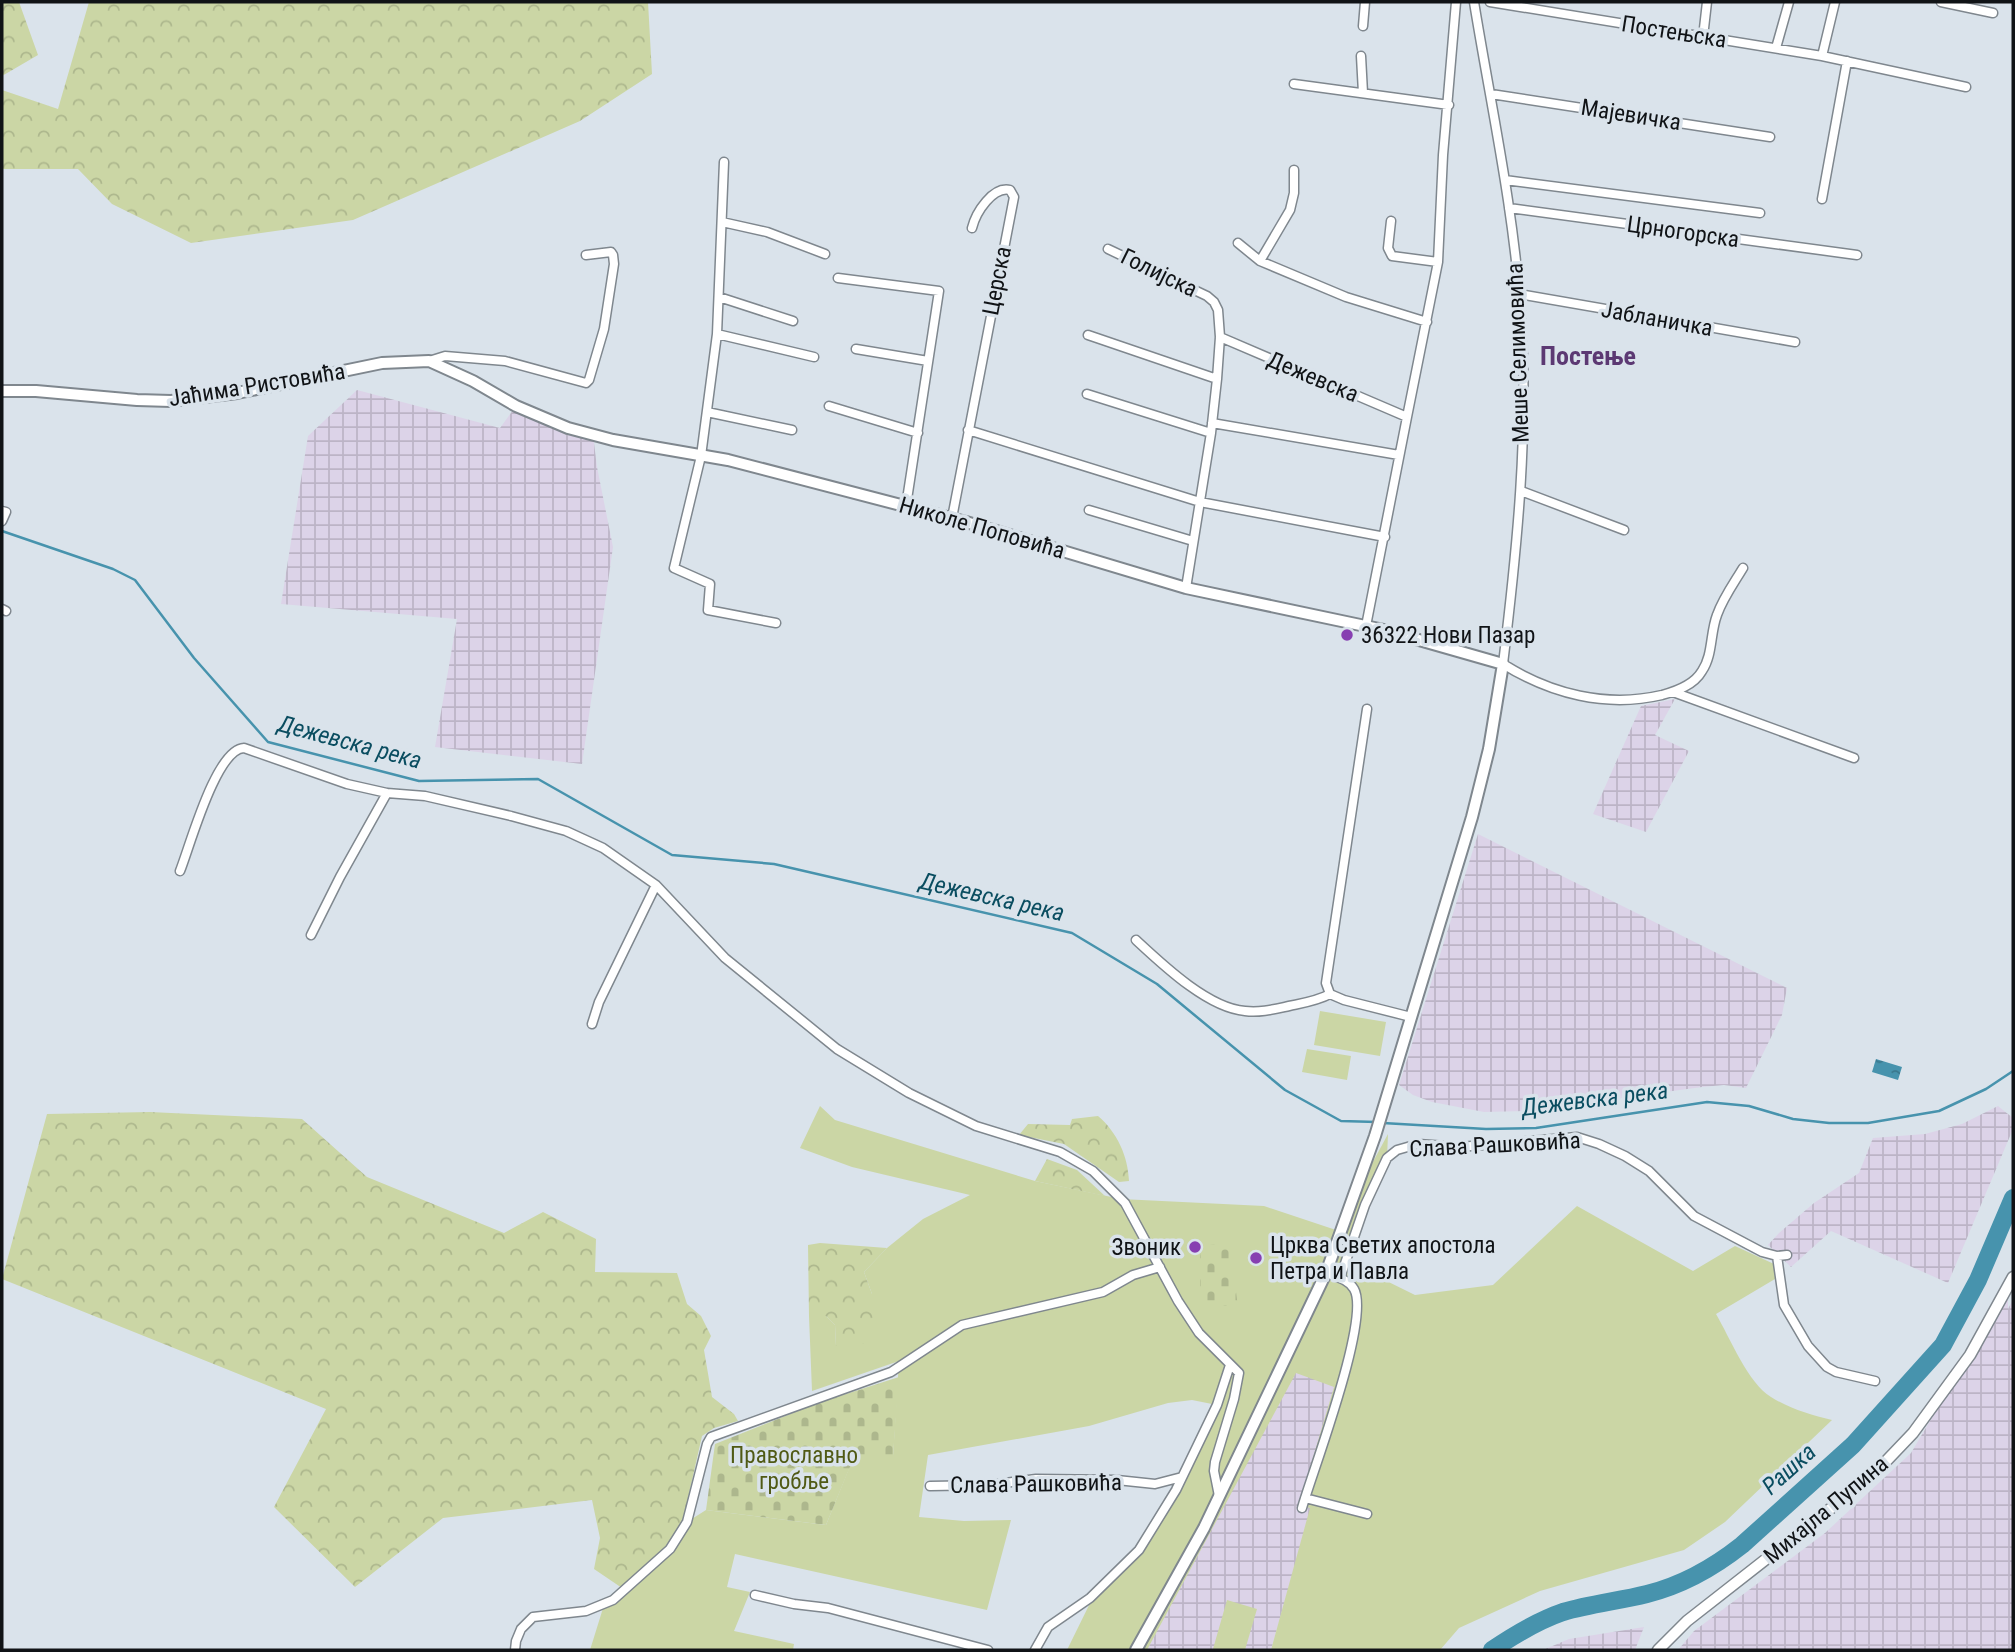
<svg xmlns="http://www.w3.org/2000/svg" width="2015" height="1652" font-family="'Roboto Condensed',sans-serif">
<defs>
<pattern id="industrial-grid" width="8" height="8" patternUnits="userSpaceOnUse" patternTransform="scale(1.75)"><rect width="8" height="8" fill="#dcd3e8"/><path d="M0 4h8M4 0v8" fill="none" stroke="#bcb4c6"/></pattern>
<pattern id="forest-crowns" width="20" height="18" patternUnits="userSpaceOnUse" patternTransform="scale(1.75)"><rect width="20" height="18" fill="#cbd6a5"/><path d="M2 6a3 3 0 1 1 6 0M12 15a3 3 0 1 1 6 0" fill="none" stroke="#adb78d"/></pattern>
<pattern id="cemetery-stones" width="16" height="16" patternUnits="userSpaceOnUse" patternTransform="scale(1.75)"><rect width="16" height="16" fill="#cbd6a5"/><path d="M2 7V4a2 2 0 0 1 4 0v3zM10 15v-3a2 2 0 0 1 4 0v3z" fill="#adb78d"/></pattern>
<pattern id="water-ripples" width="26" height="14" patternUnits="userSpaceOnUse" patternTransform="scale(1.75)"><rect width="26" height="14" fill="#4793ad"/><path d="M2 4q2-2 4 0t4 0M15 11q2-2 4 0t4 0" fill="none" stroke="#3a778c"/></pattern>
</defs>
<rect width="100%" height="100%" fill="#dae3eb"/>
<path fill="url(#industrial-grid)" d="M357,390L500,428L516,406L593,435L597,467L613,547L582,764L435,747L457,619L281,604L308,436Z
M1675,699L1655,735L1689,751L1646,832L1593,814L1641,706Z
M1478,834L1787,988L1782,1015L1746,1088L1724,1085L1702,1087L1526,1111L1484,1112L1432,1102L1413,1095L1399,1085Z
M1998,1106L2013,1118V1129L1948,1283L1831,1231L1791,1267L1768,1245L1779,1233L1814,1203L1859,1173L1873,1138L1925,1134L1962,1124Z
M2008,1289V1309L2013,1299V1650H1678L1694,1631L1825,1533L1911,1453Z
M1295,1372L1335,1386L1299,1504L1311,1508L1271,1650H1147Z
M1644,1627L1635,1650H1543L1569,1639Z"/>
<path fill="#cbd6a5" d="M1320,1011L1386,1022L1380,1056L1314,1045Z
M1307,1049L1351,1056L1347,1080L1302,1072Z
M820,1106L835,1120L1035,1181L1121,1199L1264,1206L1336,1230L1388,1134L1387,1158L1346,1261L1415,1295L1493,1285L1577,1206L1693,1271L1735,1246L1774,1264L1775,1279L1716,1314C1730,1338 1748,1383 1771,1397C1790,1409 1811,1415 1832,1420L1725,1522L1684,1550L1540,1591L1459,1628L1440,1650H1271L1310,1508L1299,1505L1334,1387L1296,1373L1147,1650H1067L1095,1593L1146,1538L1217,1405L1192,1400L1168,1403L1089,1426L928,1455L919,1517L964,1521L1011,1520L987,1610L735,1554L727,1587L750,1592L734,1631L794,1644L793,1650H590L604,1605L671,1547L687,1522L706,1510L826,1525L854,1456H893L899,1361L812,1391L809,1316H826L835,1325L836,1346L872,1294L864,1272L887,1248L923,1219L970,1195L852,1167L800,1148Z
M1227,1600L1257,1609L1245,1650L1213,1649Z"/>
<path fill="url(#forest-crowns)" d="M2,2H19L38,55L2,76Z
M89,2H648L652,74L580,121L353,220L191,243L112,204L78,169H2V90L58,109Z
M150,1112L302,1119L367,1177L504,1233L543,1212L596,1239L595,1272L677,1273L687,1304L701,1316L711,1336L704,1350L712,1397L734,1414L738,1421L714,1428L702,1436L683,1520L669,1544L622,1588L594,1569L600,1538L592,1500L443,1518L355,1587L274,1507L326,1409L2,1279L47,1114Z
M1098,1116C1117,1132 1128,1156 1129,1181L1119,1182L1064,1144L1019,1135L1028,1124L1070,1125L1072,1119Z
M1047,1159L1077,1170L1105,1196L1035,1181Z
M820,1243L887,1248L864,1272L872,1294L878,1326L863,1344L836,1346L835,1325L826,1316H809L808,1245Z"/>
<path fill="url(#cemetery-stones)" d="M1222,1243L1235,1250L1232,1261L1238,1307L1200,1303V1256L1203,1246Z
M899,1377L893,1456L854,1457L826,1525L706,1510L715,1444L818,1403Z"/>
<path fill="url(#water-ripples)" d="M1876,1059L1902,1067L1898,1080L1872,1072Z"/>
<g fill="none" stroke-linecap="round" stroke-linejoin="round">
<path stroke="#4793ad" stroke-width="2.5" d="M2,531L113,569L135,580L194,658L268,742L419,781L538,779L672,855L774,864L1072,933L1157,984L1285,1090L1341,1121L1377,1122
M1383,1123L1486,1129L1536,1128L1707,1102L1749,1106L1793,1119L1829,1123H1868L1939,1111L1986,1089L2013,1071"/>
<path stroke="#4793ad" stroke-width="18" d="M1492,1650C1514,1635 1537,1621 1563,1612C1590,1604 1619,1601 1647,1594C1683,1585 1713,1568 1742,1545L1853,1445L1943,1345L1978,1280L2013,1198"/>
<defs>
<path id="minor" d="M1474,2C1491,106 1514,210 1521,316C1529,432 1517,549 1503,664C1551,694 1606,708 1662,695C1677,691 1694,685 1702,671C1713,655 1710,633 1717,615C1723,598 1734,583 1743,568
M1490,2L1822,56L1966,87
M1941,2L1993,13
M1363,26L1365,2
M1703,37L1707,2
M1776,48L1789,2
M1361,56L1363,93
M1822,56L1835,2
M1294,84L1449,105
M1491,94L1770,137
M724,162L717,334L701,456L674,568L710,584L708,610L776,623
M1505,180L1760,213
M1822,199L1847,61
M1509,208L1857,255
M1391,221L1388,248L1392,256L1438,262
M722,222L767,232L825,254
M1238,243L1260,261L1346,297L1427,322
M1108,249L1207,296L1214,302L1218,310L1220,337L1217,379L1211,433L1186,588
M1260,261L1290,210L1294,193V170
M838,278L939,291L906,506
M1519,294L1795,342
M719,297L793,321
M717,334L814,357
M1088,335L1217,379
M1220,337L1407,417L1366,626
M856,349L928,361
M429,361L445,356L505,361L586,383L589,380L604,329L614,264L613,255L611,252L586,255
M1087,394L1211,433
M829,406L918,433
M707,412L792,430
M1407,417L1438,262L1443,155L1456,2
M1212,423L1399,455
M968,430L1200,502L1385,537
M1521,491L1624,530
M1089,510L1193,541
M2,511L6,512L2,521
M952,518L1014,197L1010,190C993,186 976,212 972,228
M2,609L6,611
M1673,692L1854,758
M1367,709L1326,983L1330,994L1344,1000L1411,1017
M180,871C190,846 216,749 244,748L347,784L387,793L425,796L511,816L566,831L603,848L656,885L725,958L837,1049L909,1093L976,1126L1060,1152L1093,1171L1125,1203L1178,1301L1199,1333L1239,1373L1234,1399L1215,1462L1214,1471L1219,1496
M311,935L340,877L387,793
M1136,940C1163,965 1208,1008 1245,1011C1260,1013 1275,1009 1289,1006C1303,1003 1317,1001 1330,994
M592,1024L599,1002L656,885
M1777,1256L1784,1305L1808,1346L1827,1367L1836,1372L1875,1381
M1340,1278L1365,1205L1387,1158L1397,1150L1418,1144L1460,1147L1577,1137L1599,1144L1625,1156L1649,1171L1694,1216L1762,1252L1777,1256L1787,1255
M930,1486L989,1485L1036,1479L1117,1480L1155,1484L1182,1477
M1305,1498L1367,1514
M1302,1508C1313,1470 1371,1318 1354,1289C1348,1279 1336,1277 1326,1273
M755,1595L794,1604L828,1608L988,1650
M515,1650L516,1641L521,1629L533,1617L586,1611L613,1600L670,1549L687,1522L707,1444L711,1437L891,1372L962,1325L1103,1292L1133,1275L1160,1267
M1035,1650L1048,1627L1090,1598L1139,1550L1176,1490L1217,1405L1230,1365"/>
<path id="tertiary" d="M1658,1650L1687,1621L1871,1477L1913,1433L1970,1355L2013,1277"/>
<path id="secondary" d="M2,391H36L137,400L171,401L237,393L382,363L429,361L473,381L516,406L568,428L613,440L728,460L966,522L1186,588L1384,630L1503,664L1489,749L1472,817L1375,1136L1326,1273L1204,1528L1136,1650"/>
</defs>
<use href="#minor" stroke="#7f878e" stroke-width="11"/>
<use href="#tertiary" stroke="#7f878e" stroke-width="13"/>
<use href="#secondary" stroke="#7f878e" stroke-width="14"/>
<use href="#minor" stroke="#fff" stroke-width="8"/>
<use href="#tertiary" stroke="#fff" stroke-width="10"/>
<use href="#secondary" stroke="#fff" stroke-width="10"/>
</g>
<g fill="#873fb1" stroke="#dae3eb" stroke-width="2.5">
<circle cx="1347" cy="635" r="7"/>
<circle cx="1195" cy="1247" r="7"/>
<circle cx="1256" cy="1258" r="7"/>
</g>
<g text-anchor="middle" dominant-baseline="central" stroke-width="7" stroke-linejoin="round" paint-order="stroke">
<g font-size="23" fill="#101316" stroke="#dae3eb">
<text transform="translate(1674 32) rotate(9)">Постењска</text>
<text transform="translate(1631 115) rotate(9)">Мајевичка</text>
<text transform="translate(1683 232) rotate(8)">Црногорска</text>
<text transform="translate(1159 273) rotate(26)">Голијска</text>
<text transform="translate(997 281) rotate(-79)">Церска</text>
<text transform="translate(1657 319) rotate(10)">Јабланичка</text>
<text transform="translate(1518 353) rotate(-92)">Меше Селимовића</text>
<text transform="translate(1313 377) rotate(23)">Дежевска</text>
<text transform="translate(257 385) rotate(-9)">Јаћима Ристовића</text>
<text transform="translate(982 528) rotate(16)">Николе Поповића</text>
<text transform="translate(1495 1145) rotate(-3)">Слава Рашковића</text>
<text transform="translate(1036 1484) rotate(-1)">Слава Рашковића</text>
<text transform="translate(1826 1510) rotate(-40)">Михајла Пупина</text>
</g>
<g font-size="23" fill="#101316" stroke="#dae3eb" text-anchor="start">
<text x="1361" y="635">36322 Нови Пазар</text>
<text x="1270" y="1245">Црква Светих апостола<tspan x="1270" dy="26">Петра и Павла</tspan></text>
<text x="1181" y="1247" text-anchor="end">Звоник</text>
</g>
<g font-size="23" fill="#505a15" stroke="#dae3eb">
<text x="794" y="1455">Православно<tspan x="794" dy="26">гробље</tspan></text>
</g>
<g font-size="24" font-style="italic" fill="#0a4d60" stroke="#dae3eb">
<text transform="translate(350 742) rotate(15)">Дежевска река</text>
<text transform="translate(992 897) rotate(13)">Дежевска река</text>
<text transform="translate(1595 1099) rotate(-7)">Дежевска река</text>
<text transform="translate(1789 1469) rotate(-42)">Рашка</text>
</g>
<g font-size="26" font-weight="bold" fill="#5c3973" stroke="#dae3eb">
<text x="1588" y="356">Постење</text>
</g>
</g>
<rect width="2015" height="1652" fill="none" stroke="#101316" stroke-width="7"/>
</svg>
